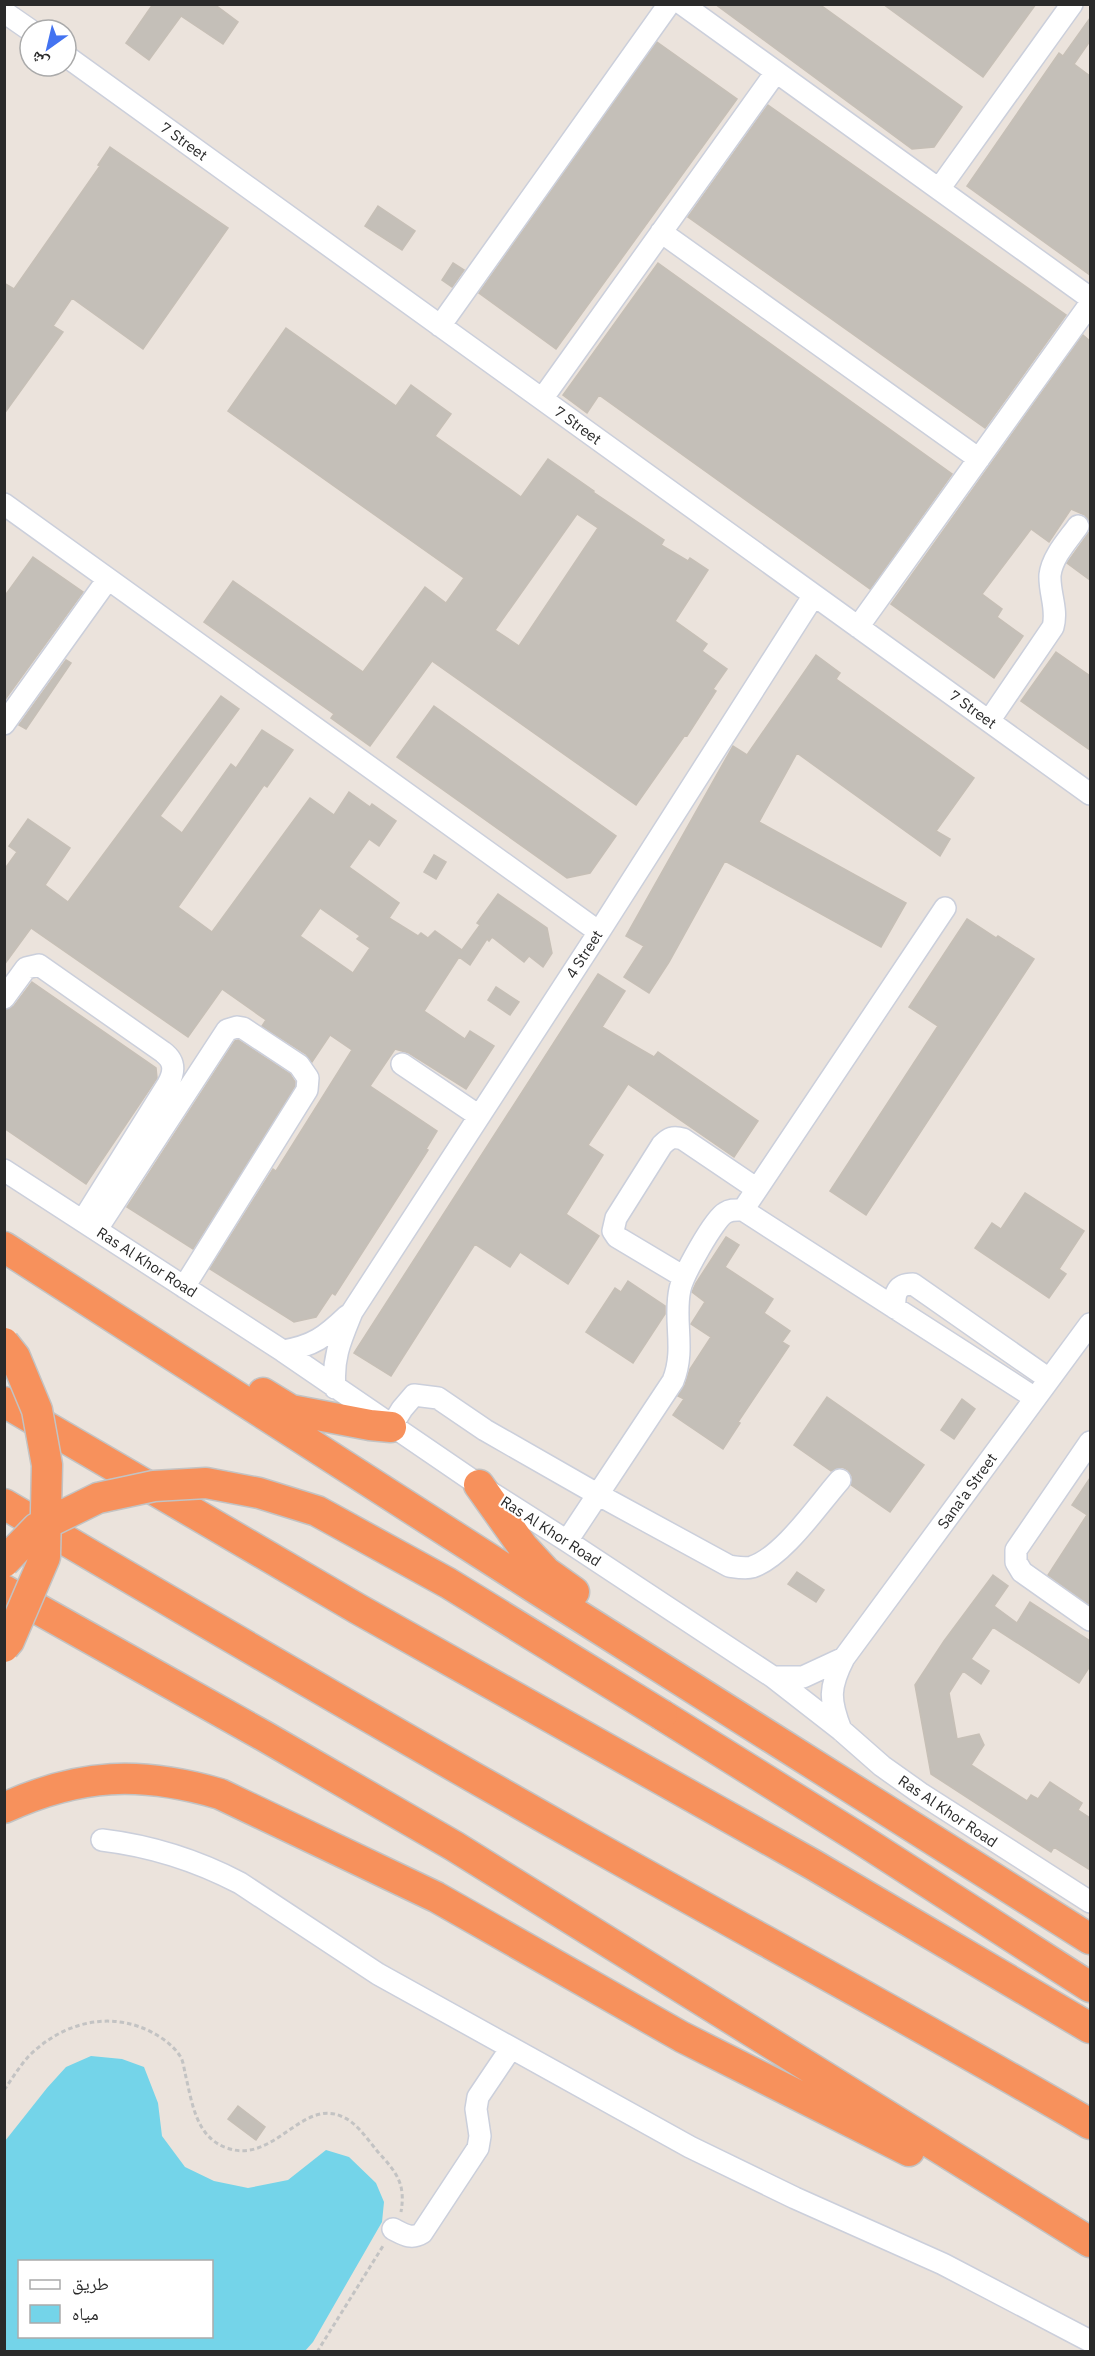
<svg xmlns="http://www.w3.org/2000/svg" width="1095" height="2356" font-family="'IBM Plex Sans','Noto Naskh Arabic',sans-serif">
<rect width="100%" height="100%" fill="#ebe3dc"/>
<path fill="#74d4e9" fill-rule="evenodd" d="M91,2056L122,2059L144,2067L158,2103L162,2136L185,2167L214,2181L248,2188L288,2180L326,2150L349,2157L376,2183L384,2202L382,2222L313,2342L305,2351H5V2141L47,2088L66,2067ZM20,2262H212V2336H20Z"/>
<path fill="#c4bfb8" stroke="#c6bfb6" stroke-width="1.5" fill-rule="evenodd" d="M153,4H214L238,22L223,44L181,16L149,60L126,43Z
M715,4H819L962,107L934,147L912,149Z
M883,4H1036L983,77Z
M1090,18V41L1074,64L1090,76V275L967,186L1059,53L1063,56Z
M657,42L737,99L556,349L479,293Z
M768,105L1066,315L985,428L688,217Z
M110,147L228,228L143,349L72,298L53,326L63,332L4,414V283L14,289L100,166L98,165Z
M378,206L415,231L402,250L365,226Z
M453,263L464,270L452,287L442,280Z
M658,263L952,474L870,589L599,395L587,413L563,395Z
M286,328L396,406L411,385L451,414L435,436L521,497L548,459L594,491L593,492L664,540L661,545L688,561L690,558L708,570L675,621L707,644L702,651L727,669L713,689L716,691L687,736L685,735L636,805L432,661L370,746L331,718L334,714L204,622L233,581L363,672L425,587L446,603L464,578L228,411ZM577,514L598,528L519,646L495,630Z
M1083,335L1090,341V523L1085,515L1071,509L1049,542L1031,529L982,594L1002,609L997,617L1023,636L994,678L891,604Z
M1090,531V580L1067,563Z
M33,557L83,592L4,701V597Z
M1056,652L1090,676V750L1021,701Z
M816,655L840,673L836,679L974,778L936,831L950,839L940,856L797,753L759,822L906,903L881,947L725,861L669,962L649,993L624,977L644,946L626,936L733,746L747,755Z
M66,660L71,663L26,729L19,725Z
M221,696L239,709L160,816L182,833L231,764L236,768L262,730L293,750L267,787L264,785L178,907L212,932L310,798L334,815L349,792L370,807L372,804L396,821L379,846L369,839L349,867L399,903L389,918L418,936L421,933L428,938L435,931L462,950L480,925L477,923L498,894L547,928L552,953L543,967L529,956L524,962L492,937L489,941L487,939L470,965L459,957L424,1011L465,1039L470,1031L494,1046L466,1089L409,1053L395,1049L370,1086L437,1131L426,1149L428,1150L335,1295L332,1293L316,1317L294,1322L210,1269L273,1169L276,1171L352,1050L330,1035L312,1062L306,1054L262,1026L266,1020L222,989L188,1037L31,928L4,965V870L17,852L9,846L28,819L70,848L45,885L68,902ZM320,908L360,936L357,939L370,948L353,973L300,936Z
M434,706L616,836L590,873L567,878L397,757Z
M434,855L446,862L436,879L424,872Z
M967,919L996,938L998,936L1034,959L866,1215L830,1191L938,1026L909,1007Z
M598,974L625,991L602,1027L654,1057L658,1052L758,1121L734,1157L628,1084L588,1145L603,1155L566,1214L599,1236L568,1284L520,1252L510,1267L475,1244L391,1376L354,1353Z
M32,982L156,1068L157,1078L86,1184L4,1128V1010L14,1006Z
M496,987L519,1002L510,1015L488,1000Z
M238,1040L290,1074L295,1082V1086L193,1249L127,1207L235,1041Z
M1025,1193L1084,1231L1059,1269L1066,1274L1049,1298L975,1248L992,1223L1001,1229Z
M726,1237L739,1245L725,1267L773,1299L764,1313L790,1331L782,1342L789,1346L738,1422L740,1423L723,1449L673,1415L684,1399L678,1396L685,1385L690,1369L711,1337L691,1324L705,1302L692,1292L696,1283Z
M628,1281L665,1306V1314L633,1363L586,1332L615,1288L621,1292Z
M827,1397L924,1465L890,1512L851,1485L852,1476L848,1470L842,1467L831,1471L794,1445Z
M962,1399L975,1409L954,1439L941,1430Z
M1090,1478V1605L1048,1575L1087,1515L1072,1505Z
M797,1572L824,1590L816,1602L788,1584Z
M993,1575L1008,1586L994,1606L1017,1623L1030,1602L1090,1641V1666L1079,1683L993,1627L971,1659L989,1671L981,1684L963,1671L949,1693L957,1739L979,1734L984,1745L971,1765L1027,1801L1031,1795L1038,1799L1050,1782L1082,1803L1078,1810L1090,1818V1870L1054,1847L1051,1852L931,1774L915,1685L944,1641Z
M238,2106L265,2127L256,2140L228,2119Z"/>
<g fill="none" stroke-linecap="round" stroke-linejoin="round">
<defs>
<path id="minor" d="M682,4L1090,298
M4,12L30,30
M66,56L1090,794
M939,189L1072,4
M661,232L979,459
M440,326L669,4
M542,399L776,72
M4,504L599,932
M858,627L1090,304
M989,721L1053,627C1058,609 1049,593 1050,575C1052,557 1068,540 1078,526
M4,724L108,579
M4,998L26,968L39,965L163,1052C175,1061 175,1071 168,1084L83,1220
M402,1064L479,1116
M4,1170L283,1351L479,1485L567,1541L773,1677L841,1730L882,1766L920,1793L1090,1902
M743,1210L945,908
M97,1229L227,1030L237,1027L243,1028L299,1065L308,1078L307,1090L184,1287
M684,1277L617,1237L613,1231L616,1218L662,1145C669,1138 673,1136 683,1139L757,1189
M895,1308C894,1293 897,1284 913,1284L1049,1379
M283,1351C313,1346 325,1337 347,1316
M335,1388C332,1358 341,1339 352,1312L599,932L814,595
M391,1427L402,1409L414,1395L438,1398L485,1430L597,1494L729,1566C736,1567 745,1569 752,1567C783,1557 818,1505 840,1480
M1090,1442L1016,1550V1562L1022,1572L1090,1620
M567,1541L673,1381C686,1349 673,1320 680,1289C683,1275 714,1219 725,1213C731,1209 736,1210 743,1210L1035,1398
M773,1677H803L844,1658
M841,1730C829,1700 829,1687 844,1658L1090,1324
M102,1840C152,1846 196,1860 240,1883L378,1974L690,2147L795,2198L943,2264L1090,2341
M393,2229C403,2234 411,2240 422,2233L478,2148L480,2136L476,2109L478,2097L511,2048"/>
<path id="highway" d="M4,1247L538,1590L1090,1939
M263,1393L291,1410L370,1425L391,1427
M4,1402L358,1609L812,1864L1090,2028
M479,1485L523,1547L546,1572L574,1592
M4,1504C194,1616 384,1727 575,1835C747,1932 921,2025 1090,2124
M4,1590L264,1736L454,1846L1090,2242
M662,1715L862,1840L1090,1987
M4,1808C80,1773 141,1771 220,1794L436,1897L682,2037L909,2151"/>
</defs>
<use href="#minor" stroke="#cbcfdb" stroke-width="24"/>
<use href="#highway" stroke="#c3c3c3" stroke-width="33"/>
<path stroke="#c3c3c3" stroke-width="3" stroke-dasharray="4.5 3" stroke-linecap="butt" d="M4,2090C12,2079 19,2067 28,2057C57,2027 100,2012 140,2027C154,2032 172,2043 180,2056C183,2060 184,2068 185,2073C192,2101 195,2137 227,2148C274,2165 302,2097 343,2117C357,2123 368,2140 378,2152C396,2172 406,2183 401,2212
M317,2352L383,2246"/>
<use href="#minor" stroke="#fff" stroke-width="21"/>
<use href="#highway" stroke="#f7915c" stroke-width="30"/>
<defs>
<path id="highway-bridge" d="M4,1343L15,1357L37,1410L47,1465L45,1557L9,1641L4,1647
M4,1562L37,1528L98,1498L154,1486L206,1483L259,1493L317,1511L448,1583L662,1715"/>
</defs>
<use href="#highway-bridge" stroke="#c3c3c3" stroke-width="33" stroke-linecap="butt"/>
<use href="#highway-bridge" stroke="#f7915c" stroke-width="30"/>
</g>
<g text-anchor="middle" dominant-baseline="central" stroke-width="4.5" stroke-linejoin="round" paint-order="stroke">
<g font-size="15" fill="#2a2a2a" stroke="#fff">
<text transform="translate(184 141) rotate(36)">7 Street</text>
<text transform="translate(578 425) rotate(36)">7 Street</text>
<text transform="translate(973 709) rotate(36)">7 Street</text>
<text transform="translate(584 954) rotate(-57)">4 Street</text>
<text transform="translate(147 1262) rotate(33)">Ras Al Khor Road</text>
<text transform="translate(967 1491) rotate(-54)">Sana'a Street</text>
<text transform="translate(551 1531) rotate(33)">Ras Al Khor Road</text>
<text transform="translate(948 1811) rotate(34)">Ras Al Khor Road</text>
</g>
</g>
<rect width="1095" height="2356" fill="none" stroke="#2a2a2a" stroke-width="12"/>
<rect x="18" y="2260" width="195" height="78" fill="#ffffff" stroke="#aaaaaa" stroke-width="1.5"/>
<rect x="30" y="2280" width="30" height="9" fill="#ffffff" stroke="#aaaaaa" stroke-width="1.5"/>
<text x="72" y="2290" font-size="18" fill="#2a2a2a">طريق</text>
<rect x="30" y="2305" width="30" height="18" fill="#74d4e9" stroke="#aaaaaa" stroke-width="1.5"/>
<text x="72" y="2320" font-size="18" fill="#2a2a2a">مياه</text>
<g transform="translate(48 48) rotate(214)"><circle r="28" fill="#ffffff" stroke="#aaaaaa" stroke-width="1.5"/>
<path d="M0-4.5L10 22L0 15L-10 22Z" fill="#4373f1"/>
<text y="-9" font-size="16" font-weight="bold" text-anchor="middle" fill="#2a2a2a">ش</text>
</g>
</svg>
